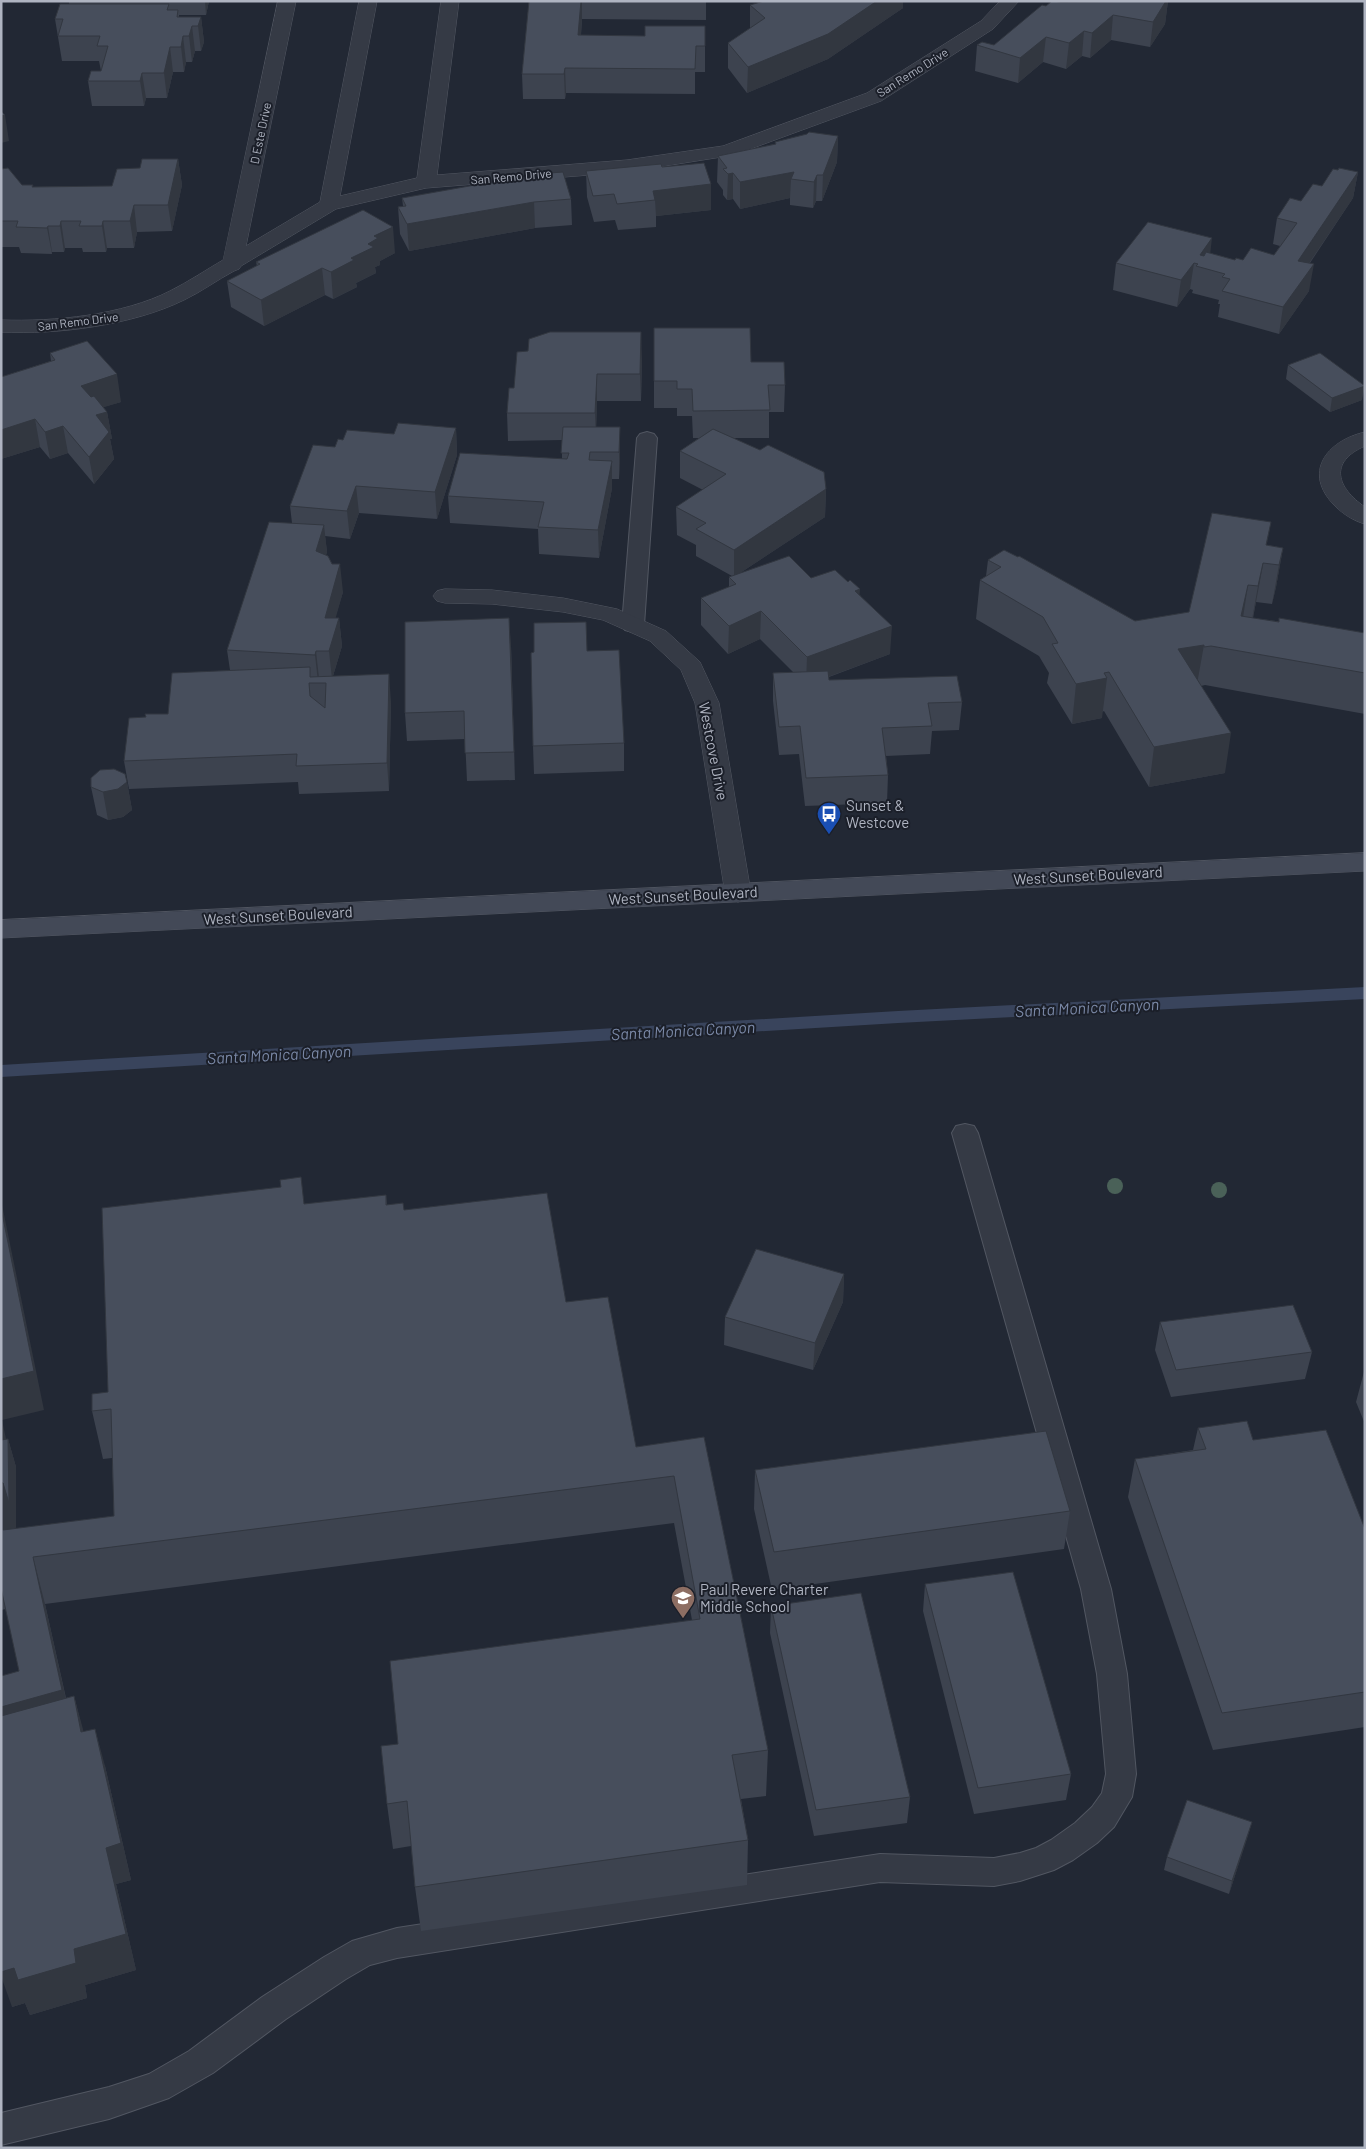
<svg xmlns="http://www.w3.org/2000/svg" width="1366" height="2149" font-family="Barlow,sans-serif">
<rect width="100%" height="100%" fill="#222834"/>
<g fill="none" stroke-linecap="round" stroke-linejoin="round">
<path fill="#39445c" fill-rule="evenodd" d="M1365,987V999L898,1023L1,1077V1065L898,1011Z"/>
<defs>
<path id="service" d="M647,432L654,434L657,438L644,625L641,630L633,632L625,630L622,625L637,438L640,434Z
M965,1124L974,1126L978,1133L1111,1589L1127,1674L1136,1774L1132,1797L1114,1827L1097,1843L1073,1860L1054,1870L1020,1881L994,1886L880,1882L397,1958L370,1965L346,1979L286,2019L213,2073L169,2098L109,2119L1,2145V2113L109,2087L149,2074L189,2051L262,1997L324,1957L352,1941L397,1928L880,1854L994,1858L1020,1853L1036,1848L1051,1840L1075,1823L1092,1807L1102,1793L1106,1774L1097,1674L1081,1589L952,1133L956,1126Z"/>
<path id="minor" d="M278,1H296L246,246L320,202L359,1H377L340,196L417,178L441,1H459L437,175L627,160L723,146L867,93L981,21L1000,1H1019L993,29L881,101L734,155L627,172L426,188L336,209L241,266L239,269L234,271C217,280 201,292 184,300C133,325 58,335 1,332V320C54,322 123,315 170,291C188,282 206,270 223,260Z
M1365,432V446C1328,462 1337,488 1365,507V524C1354,521 1343,514 1335,506C1302,473 1326,441 1365,432Z
M445,589L492,590L563,598L617,609L666,631L700,662L719,703L751,893L747,899L738,902L729,899L725,893L695,703L681,670L650,641L603,620L563,612L492,604L445,603L437,601L433,596L437,591Z"/>
<path id="secondary" d="M1365,853V871L1,938V920Z"/>
</defs>
<use href="#service" stroke="#525762" stroke-width="2"/>
<use href="#minor" stroke="#525762" stroke-width="1"/>
<use href="#secondary" stroke="#525762" stroke-width="1"/>
<use href="#service" fill="#353a45" fill-rule="evenodd"/>
<use href="#minor" fill="#353a45" fill-rule="evenodd"/>
<use href="#secondary" fill="#434957" fill-rule="evenodd"/>
</g>
<g fill="#4a6158">
<circle cx="1115" cy="1186" r="8"/>
<circle cx="1219" cy="1190" r="8"/>
</g>
<path fill="#3d434f" d="M69,1H209L206,15H179V17H201L204,42L201,51H195L192,62H186L184,72H173L167,98H146L144,106H92L88,81L101,71L99,61H62L55,19L69,4Z
M529,1H706V20L582,19L581,35L645,36L705,26V72H695V94L566,93L565,99H523L522,74Z
M1062,1H1168L1165,24L1150,47L1111,40L1090,58L1082,56L1066,69L1043,62L1018,83L975,71L977,45H994L1046,6Z
M750,5L903,8L828,59L747,93L728,68V43L750,28Z
M838,136L837,162L822,201H816L813,208L790,205V198L740,209L733,199L727,200L723,195V190L717,182L718,156L775,144V142Z
M178,159L182,185L172,231L137,232L134,248H107L106,252H83L82,248H65L64,252H52V254L21,253L19,247H1V169L22,185L33,187L112,186L140,168Z
M662,167L711,184V210L656,216V227L618,230L615,220L594,222L587,197L586,171Z
M1338,170L1358,172L1353,198L1310,263L1309,291L1279,334L1218,317L1220,304H1218L1219,300L1192,293L1193,290L1190,289L1177,307L1113,290L1116,263L1210,253L1235,260H1243L1274,255L1280,246L1273,244L1277,218L1322,186Z
M402,198L571,199L572,225L535,228L409,251L400,234L398,207L403,206Z
M395,253L380,261V265L375,267L376,273L356,283L357,287L333,299L325,295L264,326L231,307L227,281L257,266L256,262Z
M654,328L751,362L785,385L784,412H769V438H734L826,489L825,517L740,573L811,578L860,595L890,654L829,677V680L962,702L959,730L932,731L930,754L886,756L888,775L887,803L805,806L799,754L779,755L773,701V673L793,672L760,639L728,654L701,625V598L729,587V577L732,576L696,556V545L677,535L676,507L703,490L680,478V451L699,438H693L692,416H677V408H654Z
M50,353L121,402L103,407L107,412L112,439H110L114,459L94,484L68,453L50,459L40,447L1,459V377L51,361Z
M642,359L641,401H597L596,427L620,454L619,479H612V488L599,558L539,554L538,529L450,523L448,496L562,459V440L508,441L507,413L514,388Z
M1288,365L1362,400L1330,412L1286,379Z
M456,428L457,455L437,519L359,513L350,539L325,536L327,552L326,555L343,592L335,618H339L342,646L333,676L391,702L389,791L299,794L298,782L129,789L124,761L146,717L168,714L230,670L227,650L292,523L290,506L335,447L343,440Z
M1267,545L1283,548L1276,587L1272,604L1256,602L1253,618L1365,633V714L1205,685L1201,686L1225,773L1149,787L1104,711L1102,712V718L1072,724L1047,683L1049,673L1039,656L976,619L980,580L986,576L988,560L1135,621L1189,612Z
M511,646L515,780L467,781L465,739L407,741L405,713Z
M587,651L624,743V771L534,774L533,746Z
M127,782L132,810L123,817L108,820L97,815L91,787Z
M386,1195L387,1205L404,1210L566,1302L636,1447L704,1437L768,1750L766,1796L741,1799L748,1840L747,1885L421,1931L415,1887L411,1846L393,1849L387,1804L398,1744L692,1620L674,1523L45,1604L66,1698L74,1696L83,1732L105,1766L131,1880L116,1884L136,1970L85,1985L87,1998L30,2015L25,2003L12,2007L19,1671L6,1609L1,1610V1440L8,1439L16,1467V1529L114,1516L112,1458L103,1459L92,1411L108,1392L305,1204Z
M844,1274L843,1302L813,1370L724,1345L725,1317Z
M1160,1322L1312,1352L1305,1379L1171,1397L1155,1350Z
M1365,1368V1424L1356,1402Z
M1198,1428L1365,1529V1727L1213,1750L1128,1497L1135,1459L1193,1450Z
M755,1470L1070,1511L1064,1549L772,1590L754,1509Z
M925,1584L1071,1774L1066,1800L974,1814L923,1611Z
M771,1606L910,1797L907,1823L814,1836L770,1633Z
M1252,1822L1229,1894L1164,1870L1167,1857Z"/>
<path fill="#323740" d="M205,1H209L206,15Z
M581,1H582V19L579,61L578,35Z
M877,1H903V8L828,59L747,93L748,67Z
M1166,1H1168L1165,24L1150,47L1153,22Z
M1113,15L1111,40L1090,58L1092,33Z
M201,17L204,42L201,51L198,26Z
M192,26L195,51L192,62L189,36Z
M1084,31L1082,56L1066,69L1069,43Z
M183,36L186,62L184,72L181,47Z
M1046,37L1043,62L1018,83L1020,58Z
M170,47L173,72L167,98L164,73Z
M565,68L566,93L565,99L564,74Z
M142,73L146,98L144,106L140,81Z
M5,115L9,141L1,143V116Z
M838,136L837,162L822,201L823,175Z
M178,159L182,185L172,231L168,205Z
M794,172L791,179L790,198L740,209V182Z
M1358,172L1353,198L1293,287L1298,261Z
M733,173V199L727,200L728,174Z
M817,175L816,201L813,208L814,182Z
M711,184V210L656,216L655,200L653,191Z
M534,202L535,228L409,251L407,224Z
M134,205L137,232L134,248L130,221Z
M61,221L65,248L64,252L60,226Z
M103,221L107,248L106,252L102,226Z
M48,226L52,252V254L47,228Z
M393,227L395,253L380,261V265L375,267L376,273L356,283L357,287L333,299L331,272L351,258L368,244L374,236Z
M1212,238L1209,264L1200,255Z
M1194,263L1190,289L1177,307L1181,280Z
M1314,264L1309,291L1279,334L1283,307Z
M322,268L325,295L264,326L261,300Z
M641,332L642,359L641,401L640,374Z
M117,374L121,402L85,413L81,386Z
M597,374V401L596,440L595,413Z
M1365,386L1362,400L1330,412L1332,398Z
M107,412L112,439H110L114,459L94,484L89,457L96,415Z
M35,419L40,447L1,459V430Z
M63,426L68,453L50,459L45,432Z
M620,427V454L619,479V452Z
M456,428L457,455L437,519L435,492Z
M612,461V488L599,558L598,530Z
M356,486L359,513L350,539L347,511Z
M826,489L825,517L734,577V550Z
M1271,522L1256,602L1251,625L1258,586Z
M324,525L327,552L319,579L316,551Z
M1283,548L1276,587L1272,604L1279,565Z
M340,564L343,592L328,645L325,618Z
M1248,585L1242,624L1241,616Z
M860,589L858,617L855,591Z
M761,611L760,639L728,654L729,626Z
M339,618L342,646L332,679L329,651Z
M509,618L511,646L515,780L514,752Z
M892,626L890,654L806,685L807,657Z
M1204,645L1197,684L1178,649Z
M316,651L319,678L318,682L315,655Z
M389,674L391,702L389,791L387,763Z
M1107,678L1102,718L1072,724L1076,684Z
M1231,733L1225,773L1149,787L1154,747Z
M127,782L132,810L123,817L108,820L103,792Z
M1,1200L44,1410L2,1420L6,1439L1,1440Z
M844,1274L843,1302L813,1370L815,1343Z
M8,1439L16,1467V1530H3V1483Z
M33,1557L45,1604L74,1736L1,1757V1707L62,1690Z
M74,1696L84,1733L81,1732Z
M95,1729L105,1766L131,1880L116,1884L136,1970L85,1985L87,1998L30,2015L25,2003L12,2007L1,1976V1972L74,1949L106,1848Z
M1252,1822L1248,1836L1229,1894L1232,1881Z"/>
<path fill="#474e5c" stroke="#323740" fill-rule="evenodd" d="M529,1H581L578,35L645,36V26H705V46H696L695,69L565,68L564,74H522Z
M764,1H877L828,34L748,67L728,43L765,18L750,5Z
M1052,1L1061,2L1166,1L1153,22L1113,15L1092,33L1084,31L1069,43L1046,37L1020,58L977,45L982,42L994,45L1042,5L1046,6Z
M60,4H169L167,10H178L177,17H201L198,26H192L189,36H183L181,47H170L164,73H142L140,81H88L91,71H101L108,46H97L100,36H58L63,19H55Z
M1,111L5,115L1,116Z
M809,132L838,136L823,175H817L814,182L791,179L794,172L740,182L733,173L728,174L723,169L727,168L718,156L776,144L775,142L807,134Z
M142,159H178L168,205H134L130,221H103L102,226H79L81,221H61L60,226H48L47,228L16,227L18,221H1V169L8,168L22,185H33L32,187L112,186L117,169L140,168Z
M704,163L711,184L653,191L655,200L617,204L614,194L593,196L586,171L661,164L662,167Z
M1339,168L1358,172L1298,261L1314,264L1283,307L1222,291L1230,279L1222,277L1225,274L1196,266L1198,264L1194,263L1181,280L1116,263L1148,222L1212,238L1200,255L1204,256L1206,252L1235,260L1236,258L1243,260L1251,248L1274,255L1297,223L1277,218L1290,198L1301,201L1313,184L1322,186L1333,169L1338,170Z
M563,172L571,199L534,202L407,224L398,207L406,206L402,198L537,174Z
M363,210L393,227L374,236L378,238L368,244L374,247L351,258L354,260L331,272L322,268L261,300L227,281L260,264L256,262Z
M654,328H750L751,362H784L785,385H768L770,410L693,411L692,389H677V381H654Z
M550,332H641L640,374H597L595,413H507L509,388H514L517,352L528,351L529,339Z
M87,341L117,374L81,386L91,397L94,396L107,412L96,415L109,432L89,457L63,426L45,432L35,419L1,430V377L55,360L50,353Z
M1320,353L1365,386L1332,398L1288,365Z
M398,423L456,428L435,492L356,486L347,511L290,506L313,445L335,447L338,439L343,440L347,430L394,434Z
M563,427H620L619,452H590L589,460L612,461L598,530L538,527L544,502L448,496L460,453L567,459L569,453H561Z
M713,429L760,450L768,445L824,472L826,489L734,550L696,529L706,523L676,507L726,474L680,451Z
M1212,513L1271,522L1266,545L1283,548L1279,565L1263,563L1258,586L1248,585L1241,616L1279,622V618L1365,633V673L1211,646L1204,647V645L1178,649L1231,733L1154,747L1109,672L1104,673L1107,678L1076,684L1052,644L1058,643L1043,617L980,580L1001,567L988,560L1004,550L1018,557L1019,556L1135,621L1189,612Z
M269,522L324,525L316,551L328,556L332,564H340L325,618H339L329,651H316L315,655L227,650Z
M789,556L811,578L835,570L848,582L850,580L860,589L855,591L892,626L807,657L761,611L729,626L701,598L736,584L729,577Z
M509,618L514,752L465,753L464,711L405,713V622Z
M586,622L587,651L619,650L624,743L533,746L531,653L534,652V623Z
M310,667V677L389,674L387,763L296,766L297,754L124,761L129,718L146,717L145,714H168L172,673ZM309,683H326L325,708L310,696Z
M828,671L829,680L957,676L962,702L928,703L932,726L882,728L888,775L806,778L800,726L779,727L773,673Z
M114,769L125,774L127,782L118,789L103,792L91,787V778L100,770Z
M301,1177L304,1204L386,1195V1205L403,1203L404,1210L547,1193L566,1302L608,1297L636,1447L704,1437L768,1750L732,1755L748,1840L415,1887L407,1801L387,1804L381,1746L398,1744L390,1661L700,1619L674,1476L33,1557L62,1690L1,1707V1676L19,1671L1,1588V1483H3V1530L114,1516L111,1409L92,1411V1394L108,1392L102,1208L281,1187L280,1180Z
M1,1208L34,1371L1,1379Z
M756,1249L844,1274L815,1343L725,1317Z
M1293,1305L1312,1352L1176,1370L1160,1322Z
M1247,1421L1253,1440L1326,1430L1365,1529V1692L1222,1713L1135,1459L1206,1449L1198,1428Z
M1046,1431L1070,1511L774,1552L755,1470Z
M8,1439L9,1503L3,1483H1V1440Z
M1013,1572L1071,1774L978,1788L925,1584Z
M861,1593L910,1797L816,1810L771,1606Z
M74,1696L81,1732L95,1729L121,1843L106,1848L126,1934L74,1949L76,1963L18,1980L14,1968L1,1972V1716Z
M1187,1800L1252,1822L1232,1881L1167,1857Z"/>
<defs>
<symbol id="bus-pin" viewBox="-11 -11 22 30"><path d="M0 17L-7.5 6A9.5 9.5 0 1 1 7.5 6Z" fill="#1a4fb4" stroke="#1b1f29"/><path d="M-5-6H5V4H4V6H2V4H-2V6H-4V4H-5ZM-3.5-4V0h7V-4ZM-3.5 1.2v1.5H-2V1.2ZM2 1.2v1.5H3.5V1.2Z" fill="#fff"/></symbol>
<symbol id="school-pin" viewBox="-11 -11 22 30"><path d="M0 17L-7.5 6A9.5 9.5 0 1 1 7.5 6Z" fill="#8d6e63" stroke="#1b1f29"/><path d="M0-5L7-2L0 1L-7-2ZM-4 1L0 2.5L4 1V4Q0 6-4 4Z" fill="#fff"/></symbol>
</defs>
<g fill-rule="evenodd">
<use href="#bus-pin" x="815" y="800" width="28" height="38"/>
<use href="#school-pin" x="669" y="1584" width="28" height="38"/>
</g>
<g text-anchor="middle" dominant-baseline="central" stroke-width="4" stroke-linejoin="round" paint-order="stroke">
<g font-size="12" fill="#afb4c1" stroke="#1b1f29">
<text transform="translate(912 72) rotate(-32)">San Remo Drive</text>
<text transform="translate(260 133) rotate(-78)">D Este Drive</text>
<text transform="translate(511 176) rotate(-5)">San Remo Drive</text>
<text transform="translate(78 321) rotate(-7)">San Remo Drive</text>
</g>
<g font-size="15" fill="#afb4c1" stroke="#1b1f29">
<text transform="translate(714 751) rotate(79)">Westcove Drive</text>
<text transform="translate(1088 875) rotate(-3)">West Sunset Boulevard</text>
<text transform="translate(683 895) rotate(-3)">West Sunset Boulevard</text>
<text transform="translate(278 915) rotate(-3)">West Sunset Boulevard</text>
</g>
<g font-size="15" fill="#afb4c1" stroke="#1b1f29" text-anchor="start">
<text x="846" y="805">Sunset &amp;<tspan x="846" dy="17">Westcove</tspan></text>
<text x="700" y="1589">Paul Revere Charter<tspan x="700" dy="17">Middle School</tspan></text>
</g>
<g font-size="16" font-style="italic" fill="#7b89a7" stroke="#1b1f29">
<text transform="translate(1087 1007) rotate(-3)">Santa Monica Canyon</text>
<text transform="translate(683 1030) rotate(-3)">Santa Monica Canyon</text>
<text transform="translate(279 1054) rotate(-3)">Santa Monica Canyon</text>
</g>
</g>
<rect width="1366" height="2149" fill="none" stroke="#afb4c1" stroke-width="5"/>
</svg>
